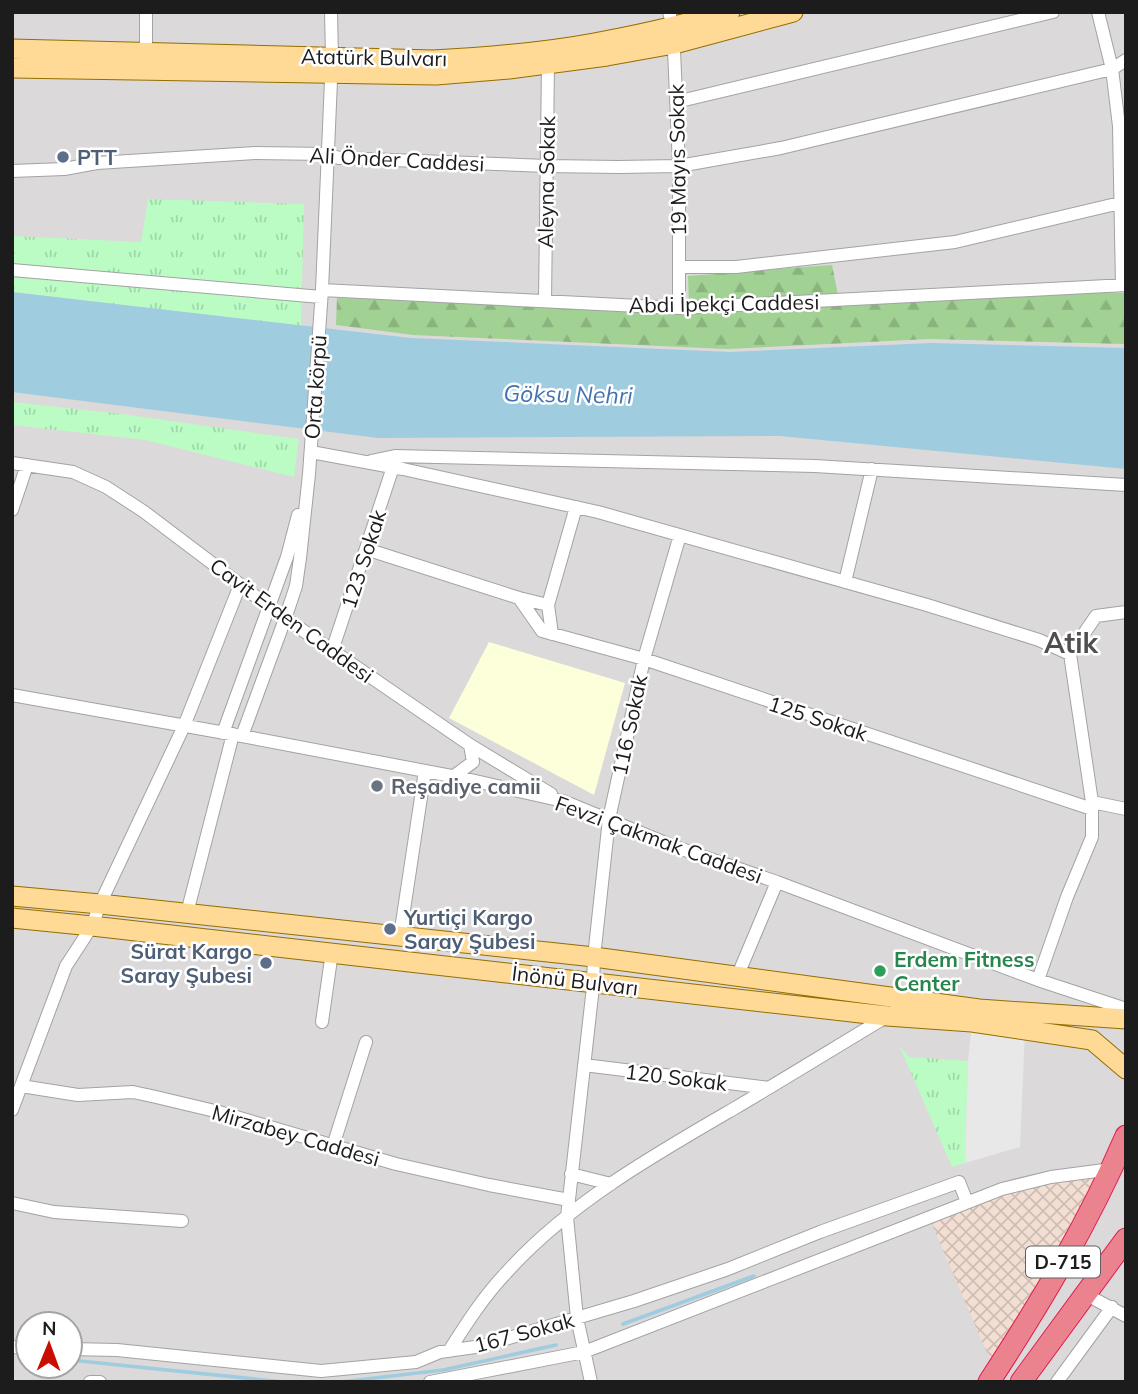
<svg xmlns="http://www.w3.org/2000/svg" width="1138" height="1394" font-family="Mulish,sans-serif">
<defs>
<pattern id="military-cross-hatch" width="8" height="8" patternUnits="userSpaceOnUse" patternTransform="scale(1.75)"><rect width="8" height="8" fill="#f2ded3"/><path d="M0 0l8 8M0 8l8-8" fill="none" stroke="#cfbeb5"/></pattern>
<pattern id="forest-firs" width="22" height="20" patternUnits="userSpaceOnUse" patternTransform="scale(1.75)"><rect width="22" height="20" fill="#a1d193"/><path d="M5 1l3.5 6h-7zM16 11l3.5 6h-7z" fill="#8ab37e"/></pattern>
<pattern id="park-tufts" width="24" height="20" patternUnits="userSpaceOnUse" patternTransform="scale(1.75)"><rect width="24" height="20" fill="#bafcc4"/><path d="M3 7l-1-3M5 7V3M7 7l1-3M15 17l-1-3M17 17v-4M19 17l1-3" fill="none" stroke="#9fd7a8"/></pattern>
</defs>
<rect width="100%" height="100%" fill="#eeebe1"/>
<path fill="#dbd9d9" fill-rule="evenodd" d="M12,12H1126V1382H12ZM28,1324H70V1366H28Z"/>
<path fill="#fcffda" d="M489,642L625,683L594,795L449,718Z"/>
<path fill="url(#military-cross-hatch)" d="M1112,1169L996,1370L983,1344L929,1217L1002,1189Z"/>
<path fill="url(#forest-firs)" d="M832,265L840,305L1071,292L1126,293V344L929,339L727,349L413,335L336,325L337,298L689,304L688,276Z"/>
<path fill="url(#park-tufts)" d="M148,199L304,204L301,326L12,292V236L141,242Z
M12,402L122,414L299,439L294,477L145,440L12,425Z
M899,1045L909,1057L968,1061L965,1163L952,1167Z"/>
<path fill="#e8e8e8" d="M972,1022L1025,1030L1020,1147L965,1163L968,1061Z"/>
<path fill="#9fccdf" d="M12,292L411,338L730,352L932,343L1126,348V469L780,436L378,438L12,392Z"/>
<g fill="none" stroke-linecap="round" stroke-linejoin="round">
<path stroke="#9fccdf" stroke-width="3.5" d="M623,1324L754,1276
M70,1360L284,1382
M341,1382L443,1370L556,1345"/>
<defs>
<path id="street" d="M146,12V53
M669,12L673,27L679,166V308
M1098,12L1112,69L1119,126L1122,285
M676,102L1053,12
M12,171L64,169L97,163L255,153L327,154L339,158L547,166L618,167L679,166L781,148L1112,69L1126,60
M680,267H736L955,242L1120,203
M12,270L321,297
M322,290L679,308L1126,285
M545,301L548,63
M311,452L403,469L598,512L927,605L1039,640L1070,654L1092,802V837L1067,897L1038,980
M371,461L395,456L815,466L1126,485
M12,463L73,472L106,487L143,511L279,614L470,745L551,794
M12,510L27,465
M366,549L519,598L548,605
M845,582L872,469
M519,598L542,631L644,659L1092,809
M552,634L548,605L576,507
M332,651L393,467
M1070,654L1096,616L1126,612
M12,695L242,736L462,778L563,801L673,846L777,882L1038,980L1126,1009
M223,733L287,557L298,515
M242,736L285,619L296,586L300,558L309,474L322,290L332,57L331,12
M454,776L473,762L470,745
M1092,802L1126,809
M187,913L233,734
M400,936L425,771
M737,977L777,882
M322,1022L332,952
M584,1065L769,1088
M21,1086L78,1095L133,1092L156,1097L219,1112L396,1164L489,1185L569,1200
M12,1110L66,966L92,926L100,904L184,726L240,585
M333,1146L366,1042
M571,1174L611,1184
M12,1203L54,1212L182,1221
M1085,1294L1126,1316
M12,1347L28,1348
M70,1349L117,1350L321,1371L416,1362L440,1352L482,1346L634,1301L728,1269L820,1232L959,1182L967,1202
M449,1351C466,1324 484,1296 506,1273C569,1203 654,1155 735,1108C786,1078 836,1047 886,1017
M90,1382H100
M430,1382L584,1352L1002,1189L1051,1177L1112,1169
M591,1382L577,1318L567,1217L593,987L594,957L609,819L644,659L680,535
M1057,1382L1112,1307"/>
<path id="primary" d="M12,49L433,60C487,57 541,53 594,43C640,35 685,24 730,12
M12,68L436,75L509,69L607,56L674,44L793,12
M12,896L100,904L594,957L979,1009L1126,1019
M12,918L92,926L887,1016L972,1022L1092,1040L1126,1069"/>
<path id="highway" d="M989,1382C1041,1302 1088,1224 1126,1136
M1021,1382L1126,1239"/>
</defs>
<use href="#street" stroke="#a3a3a3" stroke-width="14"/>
<use href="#primary" stroke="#956e00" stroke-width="21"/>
<use href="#highway" stroke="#e2194f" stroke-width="23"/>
<use href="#street" stroke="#fff" stroke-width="12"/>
<use href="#primary" stroke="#ffd996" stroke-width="19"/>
<use href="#highway" stroke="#eb838f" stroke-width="21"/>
</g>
<g fill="#5c6f8a" stroke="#fff" stroke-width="2.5">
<circle cx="63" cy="157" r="7"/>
<circle cx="390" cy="929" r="7"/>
<circle cx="266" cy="963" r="7"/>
</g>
<circle fill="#6b7280" stroke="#fff" stroke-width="2.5" cx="377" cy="786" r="7"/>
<circle fill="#2e9e5b" stroke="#fff" stroke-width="2.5" cx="880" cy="971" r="7"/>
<g text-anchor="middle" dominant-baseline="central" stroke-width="5" stroke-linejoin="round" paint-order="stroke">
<rect fill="#fff" stroke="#606060" stroke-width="2" x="1026" y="1246.5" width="74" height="31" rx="5"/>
<g font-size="19" font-weight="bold" fill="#1c1c1c">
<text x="1063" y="1262">D-715</text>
</g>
<g font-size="21" fill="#1c1c1c" stroke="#fff">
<text transform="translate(374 57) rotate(1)">Atatürk Bulvarı</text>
<text transform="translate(397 159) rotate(3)">Ali Önder Caddesi</text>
<text transform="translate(677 160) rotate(-91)">19 Mayıs Sokak</text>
<text transform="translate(546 182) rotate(-89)">Aleyna Sokak</text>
<text transform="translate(724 303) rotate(-1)">Abdi İpekçi Caddesi</text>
<text transform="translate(315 387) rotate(-86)">Orta körpü</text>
<text transform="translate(363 559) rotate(-72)">123 Sokak</text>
<text transform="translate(292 620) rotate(36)">Cavit Erden Caddesi</text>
<text transform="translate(818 718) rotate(18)">125 Sokak</text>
<text transform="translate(629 725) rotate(-78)">116 Sokak</text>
<text transform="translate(659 839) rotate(20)">Fevzi Çakmak Caddesi</text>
<text transform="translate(575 980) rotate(7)">İnönü Bulvarı</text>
<text transform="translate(676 1077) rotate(7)">120 Sokak</text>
<text transform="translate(296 1135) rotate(16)">Mirzabey Caddesi</text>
<text transform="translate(524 1332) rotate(-15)">167 Sokak</text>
</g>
<g font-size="21" font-weight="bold" fill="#4e5e75" stroke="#fff" text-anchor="start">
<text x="77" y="157">PTT</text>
<text x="404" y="917">Yurtiçi Kargo<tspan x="404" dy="24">Saray Şubesi</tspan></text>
<text x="252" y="951" text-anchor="end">Sürat Kargo<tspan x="252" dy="24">Saray Şubesi</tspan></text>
</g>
<g font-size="21" font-weight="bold" fill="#5b616d" stroke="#fff" text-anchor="start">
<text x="391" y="786">Reşadiye camii</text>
</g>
<g font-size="21" font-weight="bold" fill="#27864d" stroke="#fff" text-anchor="start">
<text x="894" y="959">Erdem Fitness<tspan x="894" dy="24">Center</tspan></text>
</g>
<g font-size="23" font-style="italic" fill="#4472b1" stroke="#fff">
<text transform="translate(568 394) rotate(1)">Göksu Nehri</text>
</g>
<g font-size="28" font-weight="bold" fill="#4f4f4f" stroke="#fff">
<text x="1071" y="642">Atik</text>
</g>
</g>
<rect width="1138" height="1394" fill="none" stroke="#1c1c1c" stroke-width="28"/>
<g transform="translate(49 1345) rotate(1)"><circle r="33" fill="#ffffff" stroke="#a4a4a4" stroke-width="2"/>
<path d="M0-5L12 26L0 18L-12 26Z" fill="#c90e00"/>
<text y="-10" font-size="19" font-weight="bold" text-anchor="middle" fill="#1c1c1c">N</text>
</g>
</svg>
